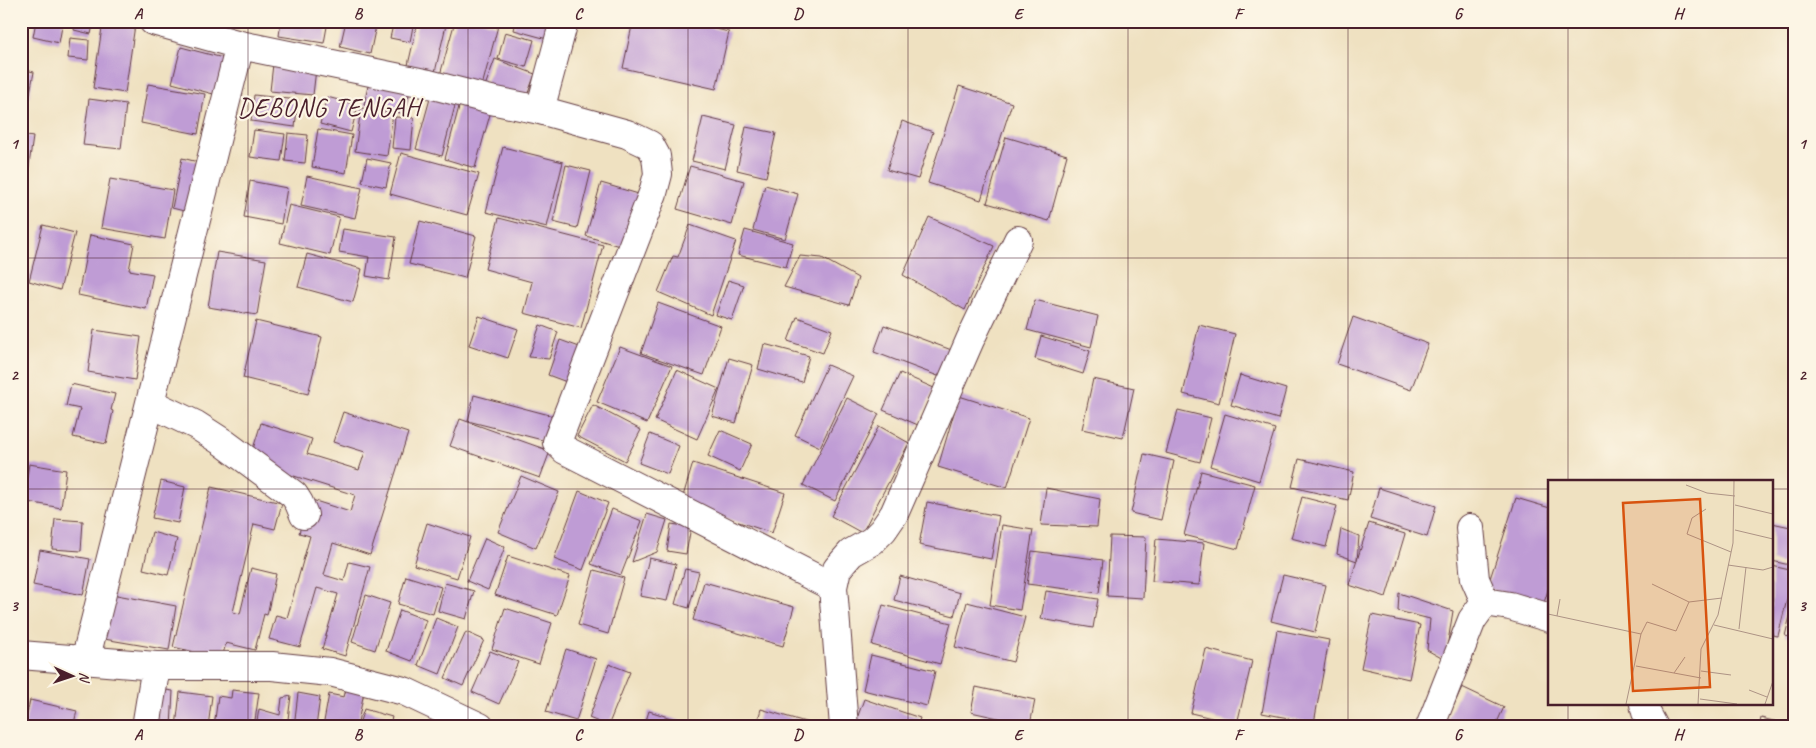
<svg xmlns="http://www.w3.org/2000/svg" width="1816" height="748" font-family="Caveat,sans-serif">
<rect width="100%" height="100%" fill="#fcf5e5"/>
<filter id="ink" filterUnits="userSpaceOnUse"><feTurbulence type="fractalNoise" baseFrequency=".02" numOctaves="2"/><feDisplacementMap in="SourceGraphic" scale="10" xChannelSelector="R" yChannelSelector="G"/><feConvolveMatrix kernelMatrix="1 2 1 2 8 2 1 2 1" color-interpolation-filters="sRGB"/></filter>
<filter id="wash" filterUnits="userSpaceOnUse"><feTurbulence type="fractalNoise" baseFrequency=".0096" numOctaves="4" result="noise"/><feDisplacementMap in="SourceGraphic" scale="20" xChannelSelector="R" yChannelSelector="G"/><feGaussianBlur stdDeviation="1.12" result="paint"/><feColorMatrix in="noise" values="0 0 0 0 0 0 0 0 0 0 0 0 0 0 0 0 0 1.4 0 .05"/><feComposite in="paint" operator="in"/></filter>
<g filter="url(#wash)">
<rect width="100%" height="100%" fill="#efe1c1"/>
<g id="blocks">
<path fill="#bf9cd5" d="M36,21H63L59,43L33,37Z
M76,21H94L91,34L74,30Z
M103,21L135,25L125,93L93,88Z
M281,21H328L324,43L279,36Z
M346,21H377L370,54L340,47Z
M394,21H414L410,42L390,38Z
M418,21H447L435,72L408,65Z
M455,21H482L498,26L482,86L440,75Z
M516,21H551L547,39L514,30Z
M633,21H682L729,32L716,89L623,68Z
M702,21H719L718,26Z
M505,32L534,40L526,67L498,59Z
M70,38L89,40L88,60L68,58Z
M181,47L227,59L217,95L172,83Z
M495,59L535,74L525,101L485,86Z
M273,64L316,69L313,95L270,91Z
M21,69L34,72L29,98L21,97Z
M369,81L410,90L405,114L364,105Z
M148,84L205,94L198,134L141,123Z
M959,86L1012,103L981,200L928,183Z
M254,95L298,100L295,127L251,121Z
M431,95L456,102L442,156L416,149Z
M327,97L358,105L351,132L320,124Z
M89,99L126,104L121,149L83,145Z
M460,103L491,111L475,168L445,159Z
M361,108L393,113L387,156L355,151Z
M395,117L414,118L411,150L392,148Z
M703,117L736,125L725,169L692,161Z
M902,121L933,132L918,179L887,170Z
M746,127L776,133L766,177L737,170Z
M318,129L352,135L346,173L312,167Z
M254,130L285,134L281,161L250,157Z
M288,133L308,135L305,163L285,161Z
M21,135L33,137L26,186L21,185Z
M1006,137L1067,155L1049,221L987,203Z
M503,147L563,162L547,227L486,212Z
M401,153L479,174L467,215L390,194Z
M182,158L202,163L192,213L172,208Z
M367,158L391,163L386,187L362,182Z
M566,165L591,171L577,228L553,222Z
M690,166L744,181L732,225L677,209Z
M307,176L362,188L355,218L301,206Z
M110,179L173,190L165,239L101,228Z
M250,181L287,188L281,224L244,217Z
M601,183L642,195L626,248L586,236Z
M765,185L798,194L785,239L753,230Z
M289,205L339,217L330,255L280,243Z
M929,217L994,246L965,310L903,275Z
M499,218L603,245L581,328L524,313L532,282L485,269Z
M420,221L476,236L465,278L409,264Z
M43,225L75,233L60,290L29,281Z
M690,225L736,241L711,315L658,292L673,256L678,257Z
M343,229L396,237L389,280L366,276L369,257L339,252Z
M745,230L793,243L786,267L738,255Z
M90,235L134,244L129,270L153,274L146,309L78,295Z
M217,252L266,260L257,315L208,307Z
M307,254L362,269L353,302L298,287Z
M800,256L822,258L858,278L849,305L784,287Z
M728,280L744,285L732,320L716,315Z
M1035,300L1098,316L1091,347L1027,330Z
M658,303L721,326L704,375L641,353Z
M479,316L518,329L508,358L469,345Z
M797,317L832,330L823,353L788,341Z
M1353,317L1428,344L1411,390L1337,364Z
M256,321L322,337L308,394L243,378Z
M540,325L558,332L549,359L529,357Z
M884,325L957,352L946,379L874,352Z
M1199,325L1235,334L1219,403L1183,394Z
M94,330L141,337L135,380L88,372Z
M1041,336L1090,351L1083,374L1035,359Z
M560,340L585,349L572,384L548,375Z
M764,344L809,356L802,382L758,369Z
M620,347L672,366L647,423L597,402Z
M729,358L753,365L736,423L712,416Z
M827,365L853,376L820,447L795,435Z
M677,370L719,389L697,439L655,420Z
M900,373L934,388L918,425L883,410Z
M1240,375L1286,389L1278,419L1231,405Z
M1093,379L1134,388L1123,438L1082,429Z
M71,384L115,394L111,410L113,411L106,444L73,437L80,409L66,406Z
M474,395L557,417L550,442L468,421Z
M959,396L1029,418L1007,488L938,467Z
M847,398L879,414L835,501L803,485Z
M593,405L641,430L625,461L577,436Z
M1178,410L1211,418L1200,462L1166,453Z
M343,412L408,433L370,555L333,543L324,575L344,581L349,562L370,567L345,656L322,649L338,594L317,588L300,647L269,639L276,615L287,618L310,536L299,533L309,499L350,512L355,495L249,462L261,423L312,439L307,454L359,470L365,452L333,442Z
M1225,414L1275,429L1259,481L1210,466Z
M460,419L550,451L540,478L450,446Z
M879,426L909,443L862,533L831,516Z
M720,430L752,444L740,471L708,456Z
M650,434L679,446L668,474L639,463Z
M1144,454L1174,461L1161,520L1131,513Z
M1299,459L1354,472L1348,500L1292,487Z
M693,463L785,493L772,533L681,503Z
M29,464L66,470L61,508L23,501Z
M1201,471L1255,485L1238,549L1184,535Z
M521,476L559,492L536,548L498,532Z
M161,481L185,487L178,523L152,518Z
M211,487L282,503L275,529L254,524L233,612L240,614L251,568L276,574L267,615L264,614L255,650L226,643L222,658L173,647Z
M1046,488L1100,499L1097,527L1041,525Z
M1379,488L1436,506L1427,537L1370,519Z
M579,491L608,503L583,570L554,559Z
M1302,497L1337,506L1326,547L1291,538Z
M1516,498L1550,508V584L1543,606L1487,588Z
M927,502L999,516L991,559L919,545Z
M612,509L642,521L621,575L591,564Z
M647,514L667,520L657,552L632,562Z
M55,519L83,521L81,551L52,549Z
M427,523L470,537L457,578L414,565Z
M1369,523L1405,534L1386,597L1349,585Z
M1772,523L1795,528L1794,566L1772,561Z
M671,524L691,527L686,554L667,551Z
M1002,525L1033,530L1020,610L990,605Z
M1341,529L1359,536L1357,561L1337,554Z
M152,532L177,539L168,575L143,569Z
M1110,536L1146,537L1143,598L1107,596Z
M485,538L505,547L488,590L467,581Z
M1156,539L1204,543L1199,585L1152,581Z
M40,550L90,559L83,595L33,585Z
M1032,551L1103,560L1099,593L1027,584Z
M508,556L570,576L557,615L495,595Z
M649,558L676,564L667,601L640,596Z
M1772,566L1794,571L1778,636L1772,635Z
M685,569L699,572L689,608L675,604Z
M594,570L624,578L608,634L578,625Z
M1283,575L1326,585L1315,632L1271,621Z
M406,576L441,587L433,614L398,604Z
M900,576L960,593L954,616L894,600Z
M704,582L794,607L783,646L693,620Z
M445,583L474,591L466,619L438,611Z
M1046,591L1098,599L1093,628L1041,619Z
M106,593L176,606L169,650L98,638Z
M1399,593L1453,611L1445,660L1427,650L1430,619L1398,611Z
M366,595L390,603L375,650L352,642Z
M1794,600H1795V638L1785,636Z
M967,602L1025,617L1013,662L955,647Z
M883,605L951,623L940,664L872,645Z
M505,608L552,623L539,664L492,649Z
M400,610L426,620L412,661L386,651Z
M1372,615L1420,625L1409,679L1361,668Z
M436,618L458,627L440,674L418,665Z
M1277,630L1329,640L1314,723L1262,713Z
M466,632L484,640L463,686L445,678Z
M566,649L596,659L576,721L546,712Z
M1206,649L1252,661L1237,724L1191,713Z
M490,651L518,662L499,704L472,692Z
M871,655L935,671L927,706L863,690Z
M609,664L630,672L608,726L589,718Z
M144,687L173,691L171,727H137Z
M976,687L1035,700L1030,725L971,712Z
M1462,687L1504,707L1495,727H1444Z
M346,689L364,692L357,727H323L329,694L344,697Z
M232,690L259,693L254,727H214L218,696L231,698Z
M180,692L212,696L208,727H176Z
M298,693L320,697L316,727H294Z
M291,696L287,727H256L259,709L280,715L282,698Z
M864,699L920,718L917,727H854Z
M30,700L77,711L73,727H24Z
M364,709L392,717L389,727H358Z
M761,709L819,726V727H756Z
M649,711L684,722L682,727H644Z
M1761,718L1795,726V727H1759Z"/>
</g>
</g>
<g filter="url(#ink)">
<use href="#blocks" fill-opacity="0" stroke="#633c42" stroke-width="1"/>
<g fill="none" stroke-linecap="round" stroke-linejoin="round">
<defs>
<path id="minor" d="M153,21L240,45L429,84L491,100L540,110L564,21
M540,110L627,134L650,145L656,156L658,174L653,193L557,442L565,450L833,587
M150,403L196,425L224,443L294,495L299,503L304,515
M1470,528L1475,579L1485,602
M21,655L156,666H272L330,672L404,691L480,727
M85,661L240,45
M1644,704L1646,712L1654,727
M146,727L156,666
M844,727L833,587L837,569L851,553L872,541L883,530L894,514L970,340L1018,240
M1430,727L1472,620L1485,602L1510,606L1550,618"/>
</defs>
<use href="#minor" stroke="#633c42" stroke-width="30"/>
<use href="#minor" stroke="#fff" stroke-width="28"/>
</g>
</g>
<path fill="none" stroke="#4a1f2b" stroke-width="1" stroke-opacity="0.55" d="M248,21V727M468,21V727M688,21V727M908,21V727M1128,21V727M1348,21V727M1568,21V482M21,258H1795M21,489H1550M1772,489H1795M1568,704V727"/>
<g text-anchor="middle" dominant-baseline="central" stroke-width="4.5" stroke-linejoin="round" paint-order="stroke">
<g font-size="26" letter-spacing="1" fill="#4a1f2b" stroke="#fcf5e5">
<text x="329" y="107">DEBONG TENGAH</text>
</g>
</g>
<g transform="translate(1548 480)">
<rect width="225" height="225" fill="#efe1c1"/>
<path fill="none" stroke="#ad9385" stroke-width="1" d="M138,5L159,13L187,16M187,25L225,34M158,29L144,38L139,54L183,72M187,50L225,59M180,85L215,90L225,87M104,104L141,122L174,118M0,134L93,154L78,224M9,136L12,119M166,145L225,159M191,149L198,87M93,154L99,142L128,151L141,122M88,186L153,198M153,191L183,195M126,193L137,177M201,210L219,217M152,219L189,224M150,224L153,169L170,135L185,63L186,1M217,224L225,201"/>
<path fill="#d8530f" fill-opacity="0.15" stroke="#d8530f" stroke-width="2.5" d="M152,19L162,207L85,211L75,23Z"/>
<rect width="225" height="225" fill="none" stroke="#4a1f2b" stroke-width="2.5"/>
</g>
<rect width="1816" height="748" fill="none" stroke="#fcf5e5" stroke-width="55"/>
<g transform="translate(72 676) rotate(93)" stroke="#fcf5e5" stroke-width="4" paint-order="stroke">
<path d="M0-4L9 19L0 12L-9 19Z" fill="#4a1f2b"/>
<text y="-8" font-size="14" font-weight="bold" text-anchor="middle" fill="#4a1f2b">N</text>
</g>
<rect x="28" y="28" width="1760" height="692" fill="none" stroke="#4a1f2b" stroke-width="2"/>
<g font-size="16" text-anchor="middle" font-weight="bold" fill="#4a1f2b">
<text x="138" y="19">A</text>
<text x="358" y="19">B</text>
<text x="578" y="19">C</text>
<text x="798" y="19">D</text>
<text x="1018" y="19">E</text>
<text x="1238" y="19">F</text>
<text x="1458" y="19">G</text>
<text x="1678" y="19">H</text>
<text x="14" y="149">1</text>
<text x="1802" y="149">1</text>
<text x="14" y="380">2</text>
<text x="1802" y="380">2</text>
<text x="14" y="611">3</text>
<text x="1802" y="611">3</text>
<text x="138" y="740">A</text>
<text x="358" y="740">B</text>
<text x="578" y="740">C</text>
<text x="798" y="740">D</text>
<text x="1018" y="740">E</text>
<text x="1238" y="740">F</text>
<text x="1458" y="740">G</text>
<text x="1678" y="740">H</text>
</g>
</svg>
